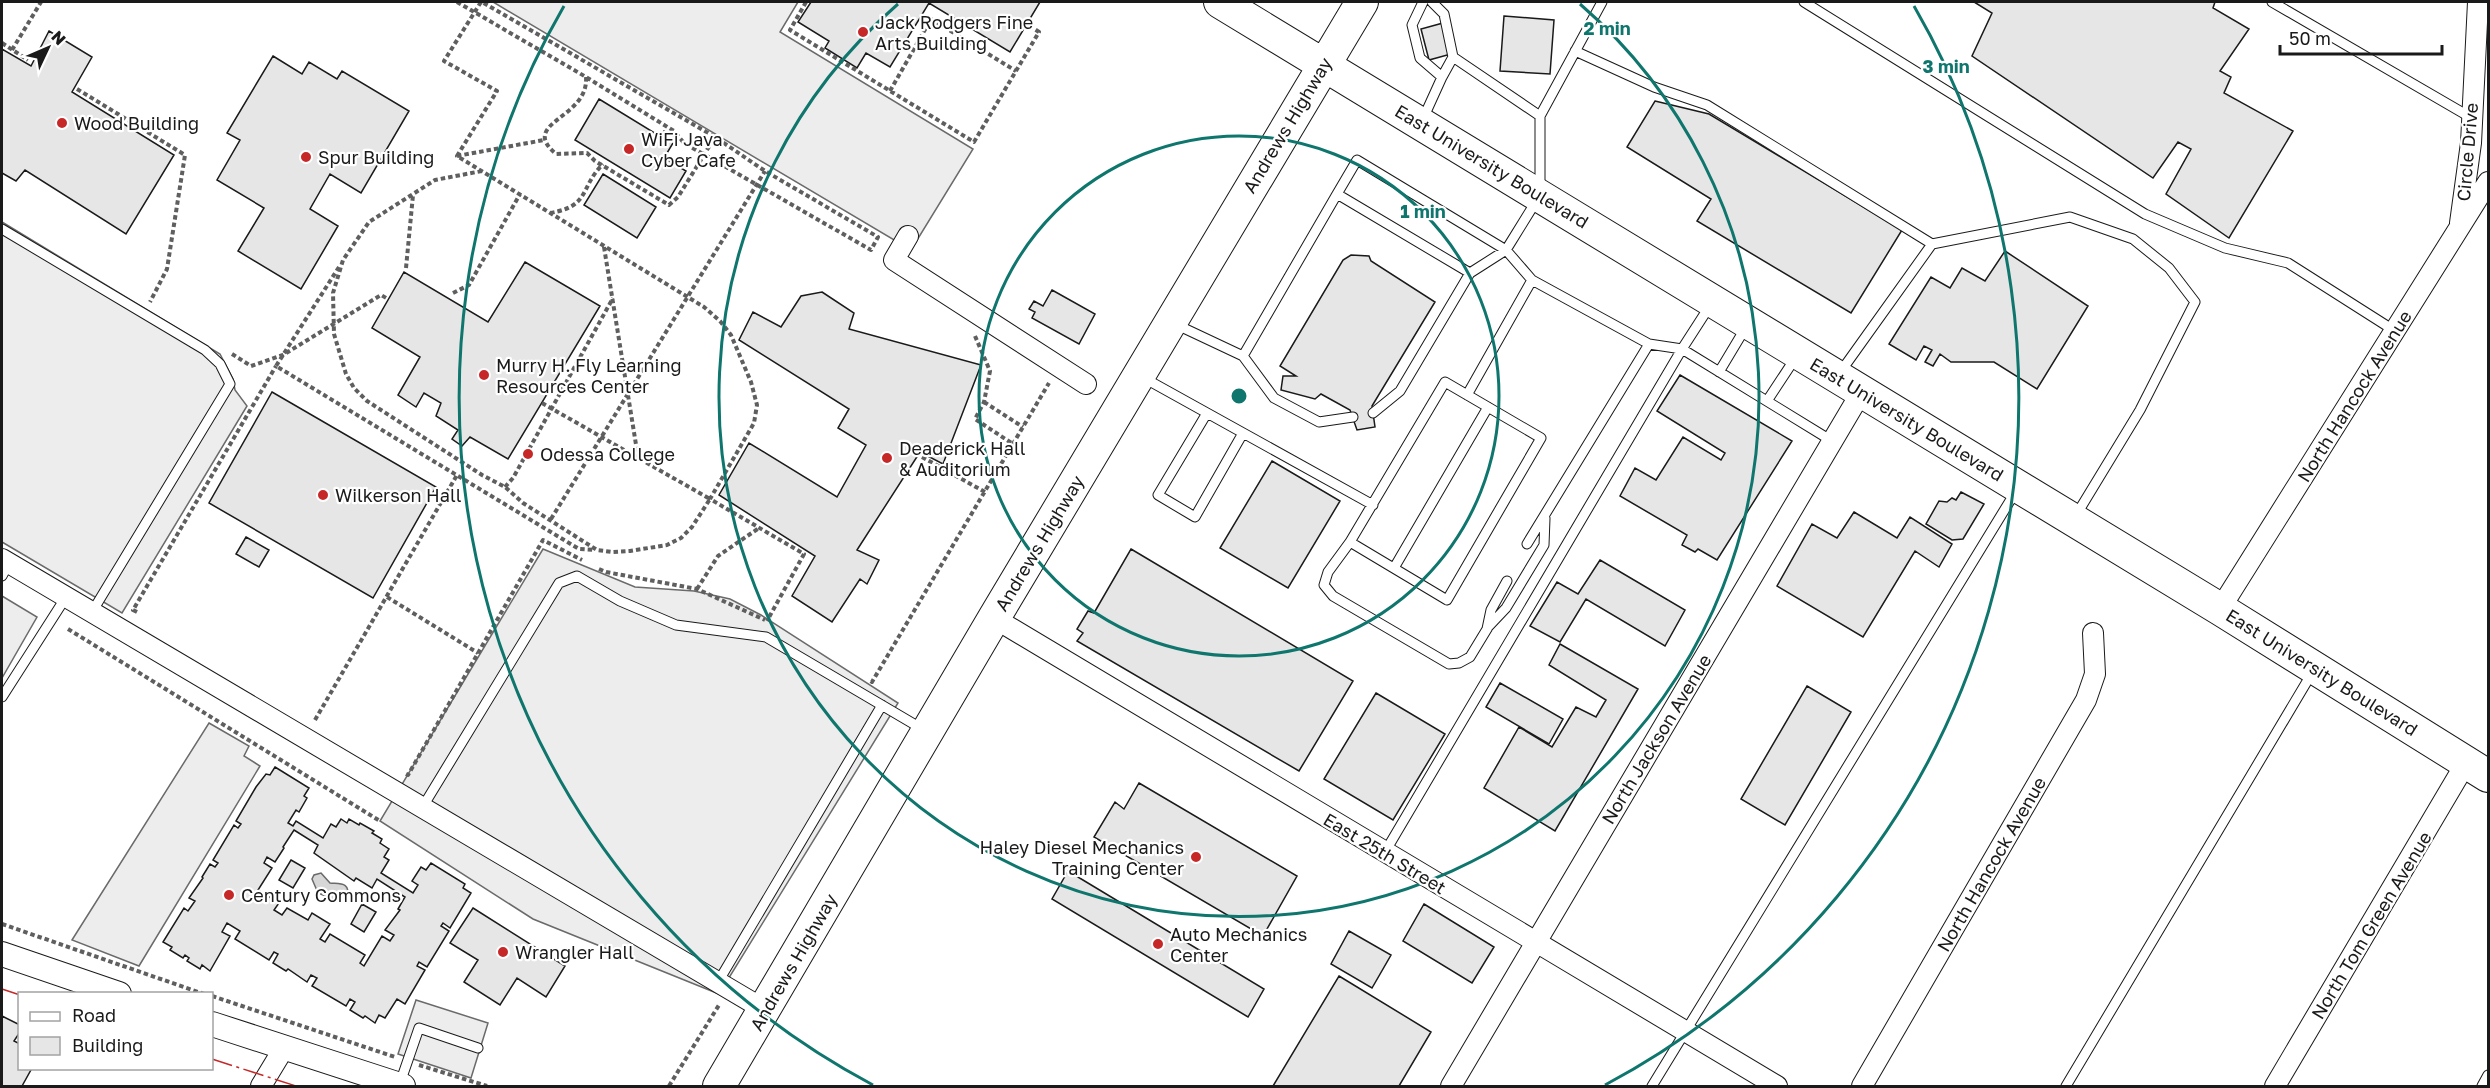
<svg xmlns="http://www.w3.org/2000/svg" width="2490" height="1088" font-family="'Golos Text',sans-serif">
<rect width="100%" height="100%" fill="#fff"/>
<path fill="#ededed" stroke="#6a6a6a" stroke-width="1.5" d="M493,2H798L780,32L973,149L911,250Z
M2,222L220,354L233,379L235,390L247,406L122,613L2,542Z
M543,549L635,587L694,591L730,599L761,615L898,703L719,994L533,919L380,821Z
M2,596L37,617L2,678Z
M209,723L249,746L244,756L260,766L139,966L72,940Z
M416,1000L488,1023L471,1078L398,1054Z"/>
<path fill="#d7d7d7" stroke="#6a6a6a" stroke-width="1.5" d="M321,873L330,883C340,884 351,882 347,897L337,901L318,893L312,879L314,875Z"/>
<path fill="#e6e6e6" stroke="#1a1a1a" stroke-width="1.5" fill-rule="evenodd" d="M811,2H1040L1010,52L929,3L890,67L866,53L857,68L825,48L829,41L798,22Z
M1974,2H2215L2213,8L2249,29L2220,71L2231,77L2224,93L2293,131L2229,238L2166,194L2191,149L2178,142L2153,178L1972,56L1992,13Z
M1504,16L1554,20L1550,74L1500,71Z
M1443,23L1451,54L1429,60L1421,29Z
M49,31L92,57L72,92L174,155L126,234L25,170L16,181L2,173V49L31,66Z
M273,56L302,74L309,62L337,79L342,71L409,111L361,193L330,174L310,209L338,226L301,289L238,251L264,208L217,180L240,140L227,133Z
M599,99L661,137L664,131L676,138L664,158L686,171L670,198L575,140Z
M1655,101L1709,114L1902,230L1851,313L1697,221L1711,199L1627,147Z
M603,174L656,207L637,238L584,205Z
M2005,251L2088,306L2037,389L1994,362H1951L1940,354L1933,366L1925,362L1932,350L1924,346L1916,360L1889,344L1931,277L1950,288L1962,268L1985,281Z
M1351,255L1369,256L1371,261L1435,302L1372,406L1375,427L1357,430L1350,410L1321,394L1315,399L1281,390L1283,376H1296L1280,366L1343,260Z
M525,262L600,306L508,459L470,437L462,446L452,439L458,430L436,416L441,403L424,393L416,407L398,395L420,357L372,328L404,272L488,322Z
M1052,290L1095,314L1079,344L1032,318L1035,312L1029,309L1034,301L1043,306Z
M822,292L854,313L849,329L981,365L943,464L920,452L857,550L879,560L867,584L860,579L832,622L792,596L815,556L719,495L749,443L837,497L866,445L838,428L849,409L739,340L753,312L781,327L801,296Z
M1680,375L1792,441L1717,560L1698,549L1695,552L1682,545L1687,535L1620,496L1635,468L1656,480L1683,437L1721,460L1725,453L1657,411Z
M272,392L436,487L373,598L209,503Z
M1272,461L1340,501L1288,588L1220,548Z
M1961,492L1984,504L1963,539L1952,540L1926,524L1939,501L1947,502L1952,498L1956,500Z
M1854,512L1897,538L1910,517L1952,544L1939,567L1915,551L1863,637L1777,586L1812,524L1837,538Z
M246,537L269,550L259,567L236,554Z
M1131,549L1353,681L1299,771L1077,641L1083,633L1077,629L1088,611L1094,613Z
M1600,560L1685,610L1665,646L1586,599L1560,642L1530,626L1557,582L1578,594Z
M1560,644L1638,689L1555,831L1484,788L1519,727L1552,747L1576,707L1596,717L1606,700L1549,665Z
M1500,683L1563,719L1549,744L1486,707Z
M1807,686L1851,712L1785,825L1741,799Z
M1376,693L1445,734L1393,820L1324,779Z
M275,767L309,788L304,796L307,798L299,812L296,810L288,823L293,826L296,821L323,838L331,824L336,827L341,819L347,823L349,819L359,825L360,823L374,831L372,833L382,839L380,843L389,849L384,857L389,860L381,873L413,893L418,885L412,881L421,867L426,870L431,863L465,884L463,888L471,893L450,928L443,923L441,926L449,931L427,967L419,962L417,966L425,970L405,1004L397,999L385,1018L379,1015L375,1023L365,1016L363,1018L350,1010L355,1002L350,999L346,1006L312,986L317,978L311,975L307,982L288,969L286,971L273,963L278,954L274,952L269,960L235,939L240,931L227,923L222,932L230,936L210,971L202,965L200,969L187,961L189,958L185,955L183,958L170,950L172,947L163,942L184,908L188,911L195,901L189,898L203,878L202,877L210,864L215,867L218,863L213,860L234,825L238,828L241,824L236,821L256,787L266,774L270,775ZM294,830L318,845L314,853L354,881L356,878L372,888L377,879L405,897L398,909L400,910L385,930L394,935L390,941L382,936L364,966L360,963L365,955L330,934L325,942L320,939L330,924L312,913L308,920L287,908L282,915L274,910L279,903L258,890L272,868L264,863L267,857L275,862L284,848L283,847Z
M1139,783L1297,876L1263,936L1094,837L1115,802L1124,809Z
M291,860L305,868L293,888L279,880Z
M1068,871L1264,989L1248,1017L1052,899Z
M362,904L376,912L364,932L351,924Z
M1424,904L1494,947L1472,983L1403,941Z
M473,908L565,966L546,997L517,978L500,1005L464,982L478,960L450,943Z
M1349,931L1391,955L1372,988L1331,964Z
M1339,976L1431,1032L1399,1086H1273Z
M2,1016L20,1025V1032L14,1041L20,1044V1068H32L22,1086H2Z"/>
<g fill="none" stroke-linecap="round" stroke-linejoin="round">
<defs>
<path id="service" d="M1432,2L1444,14L1453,57L1442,77
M1804,2L2145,214L2225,248L2288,263L2395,331
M2272,2L2470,117
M1575,51L1654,87L1707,105L1932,244L2070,217L2133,239L2169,268L2195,302L2140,410L2075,517
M1453,57L1540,116V195L1506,250L1470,273
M1540,116L1602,2
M1422,121L1442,77L1420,58L1412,25L1423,2
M1337,194L1357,160L1506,250L1532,280
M2,229L205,350L220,364L230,384L92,612
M1175,324L1243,356L1274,398L1319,422L1353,417
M1243,356L1337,194L1470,273L1400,391L1373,413
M1719,372L1746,327
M1839,374L1932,244
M1144,378L1373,505
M1445,382L1541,438L1447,600L1350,542Z
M1467,395L1532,280L1649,344L1682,349L1711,304
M1767,401L1796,357
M1207,413L1158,495L1195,517L1243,433
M1350,542L1328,572L1324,585L1333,596L1449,664L1459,663L1470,657L1487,629L1491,610L1507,581
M1527,544L1649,344
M1394,568L1488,407
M2,576L9,563
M1488,627L1506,608L1544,545L1545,518
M2,697L66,597
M422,808L559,583L577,576L620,601L676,625L766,637L924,730
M1385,852L1682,349L1832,441
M718,982L882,705
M400,1083L419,1028L478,1048
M1652,1086L2016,491
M2066,1086L2312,673
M2482,1086L2488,1075"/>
<path id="minor" d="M2460,223L2471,143L2478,2
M908,236L894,260L1086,384
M2,559L765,1010
M2220,609L2488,182
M994,618L1777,1086
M261,1086L284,1048
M1451,1086L1862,391
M1862,1086L2086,700L2095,674L2093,633
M2275,1086L2466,763"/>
<path id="tertiary" d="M2,954L119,994
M212,1024L403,1086"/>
<path id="primary" d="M1220,2L2220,609L2488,776
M719,1086L994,618L1362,2"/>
</defs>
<use href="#service" stroke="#1a1a1a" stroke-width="11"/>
<use href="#minor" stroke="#1a1a1a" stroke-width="22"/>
<use href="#tertiary" stroke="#1a1a1a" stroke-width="26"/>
<use href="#primary" stroke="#1a1a1a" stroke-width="34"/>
<path stroke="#5f5f5f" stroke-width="4" stroke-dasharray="4.5 3" stroke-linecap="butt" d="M457,2L586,77L674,131L684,143L871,250L878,237L765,171L715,137L482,2
M481,2L444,61L497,91L457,156L704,307L720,321L731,335L751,382L757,405L754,423L710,499L804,554L767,621
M806,2L790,30L974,142L1039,32L1030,26
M2,43L28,60
M12,50L41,2
M586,77C589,119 518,122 556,154L587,153L595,161L669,205L678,197L715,137
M77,89L185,155L167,269L150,302
M890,91L931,19L1016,71
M457,156L544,140
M482,171L435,180L369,222L343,260L333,293L334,334L346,374L354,388L367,401L482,475L505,487L523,503L597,550L612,552L630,551L667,545L681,538L692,527L710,499L542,403
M550,213C591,206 579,188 603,164
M604,247L638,457
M339,267L276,366L579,549L595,550
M406,268L413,195
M453,293L469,285L520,194
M975,336L990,371L984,402L975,419L1013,444
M232,354L251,366L283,355L381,295L388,299
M984,402L1023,427
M922,457L985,492
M505,487L513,478L613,298
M551,519L765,171
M599,569L606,572L697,589L765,620
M697,589L718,556L759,528
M387,597L478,653
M137,612L133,610L276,366
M68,629L380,821
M871,681L872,682L1049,383
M315,720L457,475
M406,774L408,775L543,540L582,560
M2,924L204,994
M212,996L395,1057
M419,1065L487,1086
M669,1086L719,1005"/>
<use href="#service" stroke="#fff" stroke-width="9"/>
<use href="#minor" stroke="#fff" stroke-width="20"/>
<use href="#tertiary" stroke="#fff" stroke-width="24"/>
<use href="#primary" stroke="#fff" stroke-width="32"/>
<path stroke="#c62828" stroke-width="1.5" stroke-dasharray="21 4.5 3 4.5" stroke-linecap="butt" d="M2,989L20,995
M212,1059L296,1086"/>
</g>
<g fill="none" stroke="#0f766e" stroke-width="3">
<circle cx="1239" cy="396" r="260"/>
<path d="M1580 4A520 520 0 1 1 898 4"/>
<path d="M873 1085A780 780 0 0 1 564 6M1914 6A780 780 0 0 1 1605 1085"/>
</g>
<g fill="#c62828" stroke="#fff" stroke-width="2">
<circle cx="863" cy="32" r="6"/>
<circle cx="62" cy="123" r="6"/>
<circle cx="629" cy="149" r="6"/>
<circle cx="306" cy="157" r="6"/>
<circle cx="484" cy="375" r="6"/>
<circle cx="528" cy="454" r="6"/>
<circle cx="887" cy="458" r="6"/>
<circle cx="323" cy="495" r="6"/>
<circle cx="1196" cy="857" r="6"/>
<circle cx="229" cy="895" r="6"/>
<circle cx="1158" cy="944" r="6"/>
<circle cx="503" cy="952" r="6"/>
</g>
<g text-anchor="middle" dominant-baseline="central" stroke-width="4.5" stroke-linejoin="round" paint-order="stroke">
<g font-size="18" fill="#1a1a1a" stroke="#fff" text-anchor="start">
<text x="875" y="22">Jack Rodgers Fine<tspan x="875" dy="21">Arts Building</tspan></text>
<text x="74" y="123">Wood Building</text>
<text x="641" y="139">WiFi Java<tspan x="641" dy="21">Cyber Cafe</tspan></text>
<text x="318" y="157">Spur Building</text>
<text x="496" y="365">Murry H. Fly Learning<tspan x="496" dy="21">Resources Center</tspan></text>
<text x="899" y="448">Deaderick Hall<tspan x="899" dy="21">&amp; Auditorium</tspan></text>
<text x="540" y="454">Odessa College</text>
<text x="335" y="495">Wilkerson Hall</text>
<text x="1184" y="847" text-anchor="end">Haley Diesel Mechanics<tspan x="1184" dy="21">Training Center</tspan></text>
<text x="241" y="895">Century Commons</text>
<text x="1170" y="934">Auto Mechanics<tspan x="1170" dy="21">Center</tspan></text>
<text x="515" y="952">Wrangler Hall</text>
</g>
<g font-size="18" fill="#1a1a1a" stroke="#fff">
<text transform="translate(1287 125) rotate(-59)">Andrews Highway</text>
<text transform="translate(2467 152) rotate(-85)">Circle Drive</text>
<text transform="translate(1492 166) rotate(31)">East University Boulevard</text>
<text transform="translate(2354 396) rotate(-58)">North Hancock Avenue</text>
<text transform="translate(1907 419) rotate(31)">East University Boulevard</text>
<text transform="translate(1039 543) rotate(-59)">Andrews Highway</text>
<text transform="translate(2322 672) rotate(32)">East University Boulevard</text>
<text transform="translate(1656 739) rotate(-59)">North Jackson Avenue</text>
<text transform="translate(1385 853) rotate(31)">East 25th Street</text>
<text transform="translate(1991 864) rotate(-60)">North Hancock Avenue</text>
<text transform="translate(2371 925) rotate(-59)">North Tom Green Avenue</text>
<text transform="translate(793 962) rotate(-60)">Andrews Highway</text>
</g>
</g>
<circle cx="1239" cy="396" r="9" fill="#0f766e" stroke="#fff" stroke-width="3"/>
<g font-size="18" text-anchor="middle" font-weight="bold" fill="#0f766e" stroke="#fff" stroke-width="4.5" stroke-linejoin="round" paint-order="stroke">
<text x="1607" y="35">2 min</text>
<text x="1946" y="73">3 min</text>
<text x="1423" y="218">1 min</text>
</g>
<rect width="2490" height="1088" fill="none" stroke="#1a1a1a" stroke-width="6"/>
<rect x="18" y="992" width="195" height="78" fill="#ffffff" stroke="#a3a3a3" stroke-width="1.5"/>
<rect x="30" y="1012" width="30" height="9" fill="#ffffff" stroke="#a3a3a3" stroke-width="1.5"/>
<text x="72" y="1022" font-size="18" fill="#1a1a1a">Road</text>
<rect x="30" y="1037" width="30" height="18" fill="#e6e6e6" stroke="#a3a3a3" stroke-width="1.5"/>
<text x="72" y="1052" font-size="18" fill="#1a1a1a">Building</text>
<g transform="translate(48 48) rotate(46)" stroke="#ffffff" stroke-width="4.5" paint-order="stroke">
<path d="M0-4.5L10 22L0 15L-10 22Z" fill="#1a1a1a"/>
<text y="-9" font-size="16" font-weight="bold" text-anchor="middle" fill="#1a1a1a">N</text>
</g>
<path d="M2280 45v9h162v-9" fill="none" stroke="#1a1a1a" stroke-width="3"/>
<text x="2289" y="45" font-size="18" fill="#1a1a1a" stroke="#ffffff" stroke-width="4.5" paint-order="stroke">50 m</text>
</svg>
